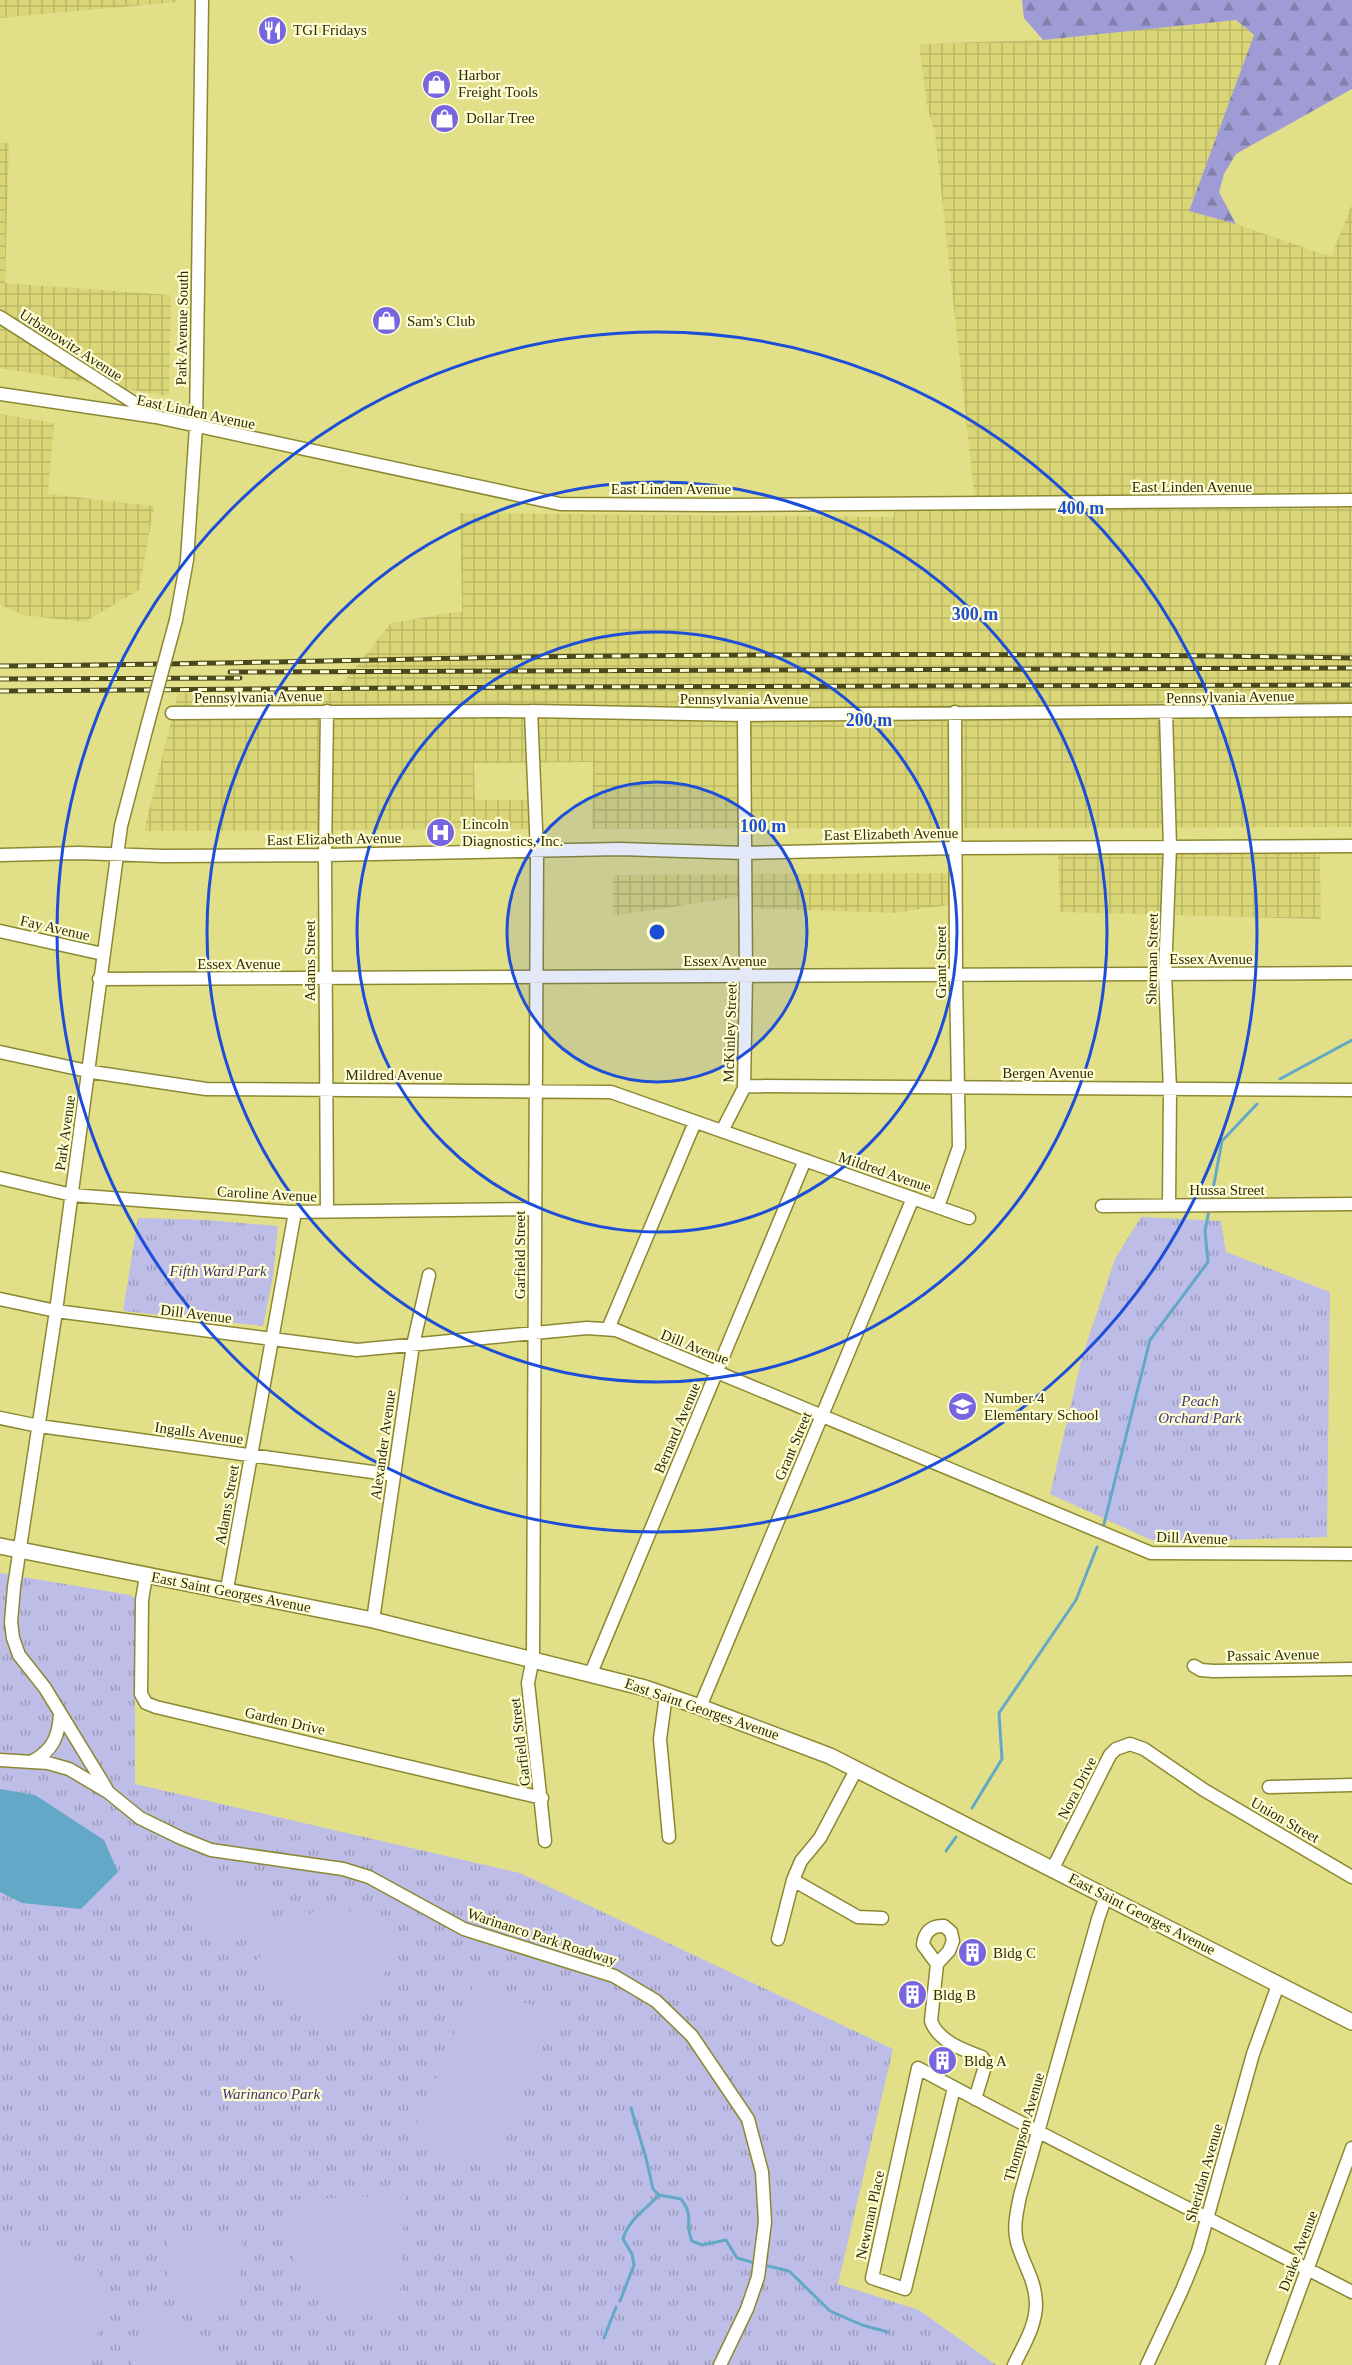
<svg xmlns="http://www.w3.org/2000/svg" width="1352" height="2365" font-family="'Times New Roman',serif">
<defs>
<pattern id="industrial-grid" width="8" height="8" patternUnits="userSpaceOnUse" patternTransform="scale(1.5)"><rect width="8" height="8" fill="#dad677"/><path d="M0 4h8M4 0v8" fill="none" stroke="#bbb865"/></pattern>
<pattern id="forest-firs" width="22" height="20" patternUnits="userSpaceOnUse" patternTransform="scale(1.5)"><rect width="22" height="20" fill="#9f9cd5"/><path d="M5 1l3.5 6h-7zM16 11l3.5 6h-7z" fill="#827fab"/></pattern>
<pattern id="park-tufts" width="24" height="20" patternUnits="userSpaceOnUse" patternTransform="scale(1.5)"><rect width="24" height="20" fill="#bebde7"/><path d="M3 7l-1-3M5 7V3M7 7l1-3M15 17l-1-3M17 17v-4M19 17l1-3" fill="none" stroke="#9b9ab9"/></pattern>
</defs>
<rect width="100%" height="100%" fill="#e2df89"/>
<path fill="url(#industrial-grid)" d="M0,0H177V2L0,18Z
M1236,20L1254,36L1189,211L1236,224L1331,257L1352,204V827L592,829L593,762L474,763L475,800H532V829L144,831L178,693H335L391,623L462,611L460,513L894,517V502L975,501L935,133L927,106L919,44L1043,40Z
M0,143H9L5,283L171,295L169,396L0,368Z
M0,414L54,423L48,494L154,506L139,590L84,622L22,615L0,604Z
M1320,853L1321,919L1060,912L1058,855Z
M955,873V904L895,913L746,908L745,896L613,916V875Z"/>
<path fill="url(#forest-firs)" d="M1022,0H1352V89L1236,154L1224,174L1219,192L1236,224L1189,211L1254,35L1236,20L1043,40L1024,18Z"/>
<path fill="url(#park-tufts)" d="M1141,1217L1221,1221L1226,1252L1330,1292L1327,1537L1156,1542L1050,1494L1082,1357L1115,1259Z
M138,1218L207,1220L278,1226L273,1276L263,1326L123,1311Z
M0,1573L130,1595L135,1598V1784L520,1873L893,2049L838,2284L919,2310L996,2365H0Z"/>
<path fill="#bebde7" d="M197,1878L275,1897L262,1941L187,1921Z
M317,1910L354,1911L390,1930L405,1943L341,2036L249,1973L262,1953L287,1925Z
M474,1984L556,2014L491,2171L412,2136Z
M405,2195L399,2312L354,2311L321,2296L298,2269L285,2235L284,2200Z
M167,2237H242L239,2314L211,2315L192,2308L178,2293L166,2269Z
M5,2243L97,2270L109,2292L89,2365H0V2265Z
M143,2306L177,2313L203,2337L214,2365H132Z"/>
<path fill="#63a9c7" d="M0,1789L35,1795L104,1840L118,1872L81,1909L22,1903L0,1892Z"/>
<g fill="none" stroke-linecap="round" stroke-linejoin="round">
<path stroke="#63a9c7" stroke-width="3" d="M1280,1079L1352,1040
M1211,1200L1222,1141L1257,1104
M1103,1528L1150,1340L1208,1262L1205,1231L1209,1210
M972,1808L1002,1759L999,1713L1076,1600L1097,1547
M946,1851L956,1837
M631,2108L646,2158L653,2189L659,2195L681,2199C695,2217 684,2223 692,2241L702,2245L726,2240L737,2258L758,2264
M764,2265L789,2271L830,2311L862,2325L888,2332
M620,2301L634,2265L632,2254L623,2239C628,2220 646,2209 659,2195
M604,2338L616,2307"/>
<defs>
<path id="minor" d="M0,317L150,413
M0,394L156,417L560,504L718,505L1352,500
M176,620L187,560L196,427L202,0
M327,711L325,855L327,1212
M531,711L537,853L533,1658L528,1683L545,1841
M172,713L531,711L744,715L1352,710
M1166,713L1170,847L1165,974L1170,1089L1169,1205
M0,855L79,853L163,856L325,855L620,849L745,853L956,848L1352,846
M0,931L103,954
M99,979L1352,973
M0,1052L92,1072L206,1089L611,1092L969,1218
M744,1086L1352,1090
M722,1131L744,1088L746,976L744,715
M0,1178L72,1195L290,1212L535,1209
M1102,1206L1352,1204
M938,1207L959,1147L956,975L955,712
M0,1299L56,1311L357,1350L587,1328L616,1330L1151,1553L1352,1554
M608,1329L695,1122
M0,1418L39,1426L394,1475
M146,1576L142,1600L141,1694L146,1703L156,1707L542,1798
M227,1589L295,1212
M373,1620L413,1345L429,1275
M1194,1666L1201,1670L1213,1671L1352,1669
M591,1673L805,1160
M666,1695L660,1739L669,1837
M700,1707L913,1198
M0,1760L48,1763L69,1769L108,1792L140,1818L181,1838L211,1850L343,1869L369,1877L464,1929L614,1976L656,2001L692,2036L748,2119L762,2172L765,2222L758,2277L747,2309L720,2365
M31,1762C53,1751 59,1736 60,1713
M1269,1787L1352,1785
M106,1788L45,1688L19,1655L13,1638L11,1622L14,1587L56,1311L121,826L148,723
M1053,1868L1110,1755L1116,1749L1130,1744L1144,1749L1204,1790L1352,1877
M793,1880L858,1917L882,1918
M778,1939L793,1880L801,1861L820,1838L856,1770
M937,1964L923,1945C924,1933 931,1925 944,1926L951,1932L953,1941L949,1951L937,1964L931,2021C938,2041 963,2050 982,2057L986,2063L975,2099
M954,2088L905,2289L872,2278L918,2068C1061,2146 1207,2217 1352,2292
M1014,2365C1023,2346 1036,2326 1036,2304C1036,2281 1023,2264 1017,2242C1013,2227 1017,2211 1020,2196L1098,1919L1106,1896
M1147,2365L1182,2290L1198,2251L1253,2054L1278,1985
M1272,2365L1352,2148"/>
<path id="major" d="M0,1546L373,1620L645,1688L700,1707L830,1756L1352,2022"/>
</defs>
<use href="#minor" stroke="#8c8832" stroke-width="15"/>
<use href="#major" stroke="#8c8832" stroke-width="18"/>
<use href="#minor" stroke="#fff" stroke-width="12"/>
<use href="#major" stroke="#fff" stroke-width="15"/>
<defs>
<path id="rail" d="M0,666C174,665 349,660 523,657C799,654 1076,653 1352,658
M230,672L1352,668
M0,679L240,678
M0,691L528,687L1352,685"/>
</defs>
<use href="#rail" stroke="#4b491c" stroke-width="5"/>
<use href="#rail" stroke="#fffed4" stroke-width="3" stroke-dasharray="9" stroke-linecap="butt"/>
<defs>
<path id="minor-bridge" d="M148,723L176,620"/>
</defs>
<use href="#minor-bridge" stroke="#8c8832" stroke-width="15" stroke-linecap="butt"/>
<use href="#minor-bridge" stroke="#fff" stroke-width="12"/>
</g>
<circle cx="657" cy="932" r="150" fill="#1d4ed8" fill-opacity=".12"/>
<g fill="none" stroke="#1d4ed8" stroke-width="3">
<circle cx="657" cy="932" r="150"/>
<circle cx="657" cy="932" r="300"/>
<circle cx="657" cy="932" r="450"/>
<circle cx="657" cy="932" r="600"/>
</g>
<defs>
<symbol id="restaurant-disc" viewBox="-11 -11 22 22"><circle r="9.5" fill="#7865e0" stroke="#fffed4"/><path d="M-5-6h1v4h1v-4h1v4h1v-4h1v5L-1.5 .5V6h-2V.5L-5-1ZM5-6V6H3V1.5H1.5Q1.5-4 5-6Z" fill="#fff"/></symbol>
<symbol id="shop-disc" viewBox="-11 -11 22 22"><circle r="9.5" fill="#7865e0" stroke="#fffed4"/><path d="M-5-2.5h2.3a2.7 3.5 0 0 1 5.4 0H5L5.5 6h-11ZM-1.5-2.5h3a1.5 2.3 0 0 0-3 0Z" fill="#fff"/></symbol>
<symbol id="hospital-disc" viewBox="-11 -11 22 22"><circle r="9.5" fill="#7865e0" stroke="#fffed4"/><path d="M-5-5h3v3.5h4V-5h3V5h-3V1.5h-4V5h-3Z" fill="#fff"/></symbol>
<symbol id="school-disc" viewBox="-11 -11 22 22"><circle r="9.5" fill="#7865e0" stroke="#fffed4"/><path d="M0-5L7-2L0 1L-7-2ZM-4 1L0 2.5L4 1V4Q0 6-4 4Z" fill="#fff"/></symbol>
<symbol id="building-disc" viewBox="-11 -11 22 22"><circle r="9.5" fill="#7865e0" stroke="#fffed4"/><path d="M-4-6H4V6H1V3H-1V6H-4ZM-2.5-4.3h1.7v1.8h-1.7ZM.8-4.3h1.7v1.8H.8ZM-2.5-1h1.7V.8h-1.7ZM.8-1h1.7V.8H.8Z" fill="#fff"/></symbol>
</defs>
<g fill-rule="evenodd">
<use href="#restaurant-disc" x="256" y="14" width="33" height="33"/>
<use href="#shop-disc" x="420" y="68" width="33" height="33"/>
<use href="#shop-disc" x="428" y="102" width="33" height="33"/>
<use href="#shop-disc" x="370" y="304" width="33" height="33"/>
<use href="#hospital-disc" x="424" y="816" width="33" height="33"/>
<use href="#school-disc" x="946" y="1390" width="33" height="33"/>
<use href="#building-disc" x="956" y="1936" width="33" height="33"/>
<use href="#building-disc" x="896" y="1978" width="33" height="33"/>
<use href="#building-disc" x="926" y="2044" width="33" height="33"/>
</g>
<g text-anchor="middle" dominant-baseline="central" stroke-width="4.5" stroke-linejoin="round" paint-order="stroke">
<g font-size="15" fill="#2e2c07" stroke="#fffed4" text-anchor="start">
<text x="293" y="30">TGI Fridays</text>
<text x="458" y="75">Harbor<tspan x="458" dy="17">Freight Tools</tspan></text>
<text x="466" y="118">Dollar Tree</text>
<text x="407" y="321">Sam's Club</text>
<text x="462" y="824">Lincoln<tspan x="462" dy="17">Diagnostics, Inc.</tspan></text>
<text x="984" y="1398">Number 4<tspan x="984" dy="17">Elementary School</tspan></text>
<text x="993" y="1953">Bldg C</text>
<text x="933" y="1995">Bldg B</text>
<text x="964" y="2061">Bldg A</text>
</g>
<g font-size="15" fill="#2e2c07" stroke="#fffed4">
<text transform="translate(182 328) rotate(-89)">Park Avenue South</text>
<text transform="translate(71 345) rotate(33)">Urbanowitz Avenue</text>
<text transform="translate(196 412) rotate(12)">East Linden Avenue</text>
<text x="1192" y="487">East Linden Avenue</text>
<text x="671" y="489">East Linden Avenue</text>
<text transform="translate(258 697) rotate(-1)">Pennsylvania Avenue</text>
<text transform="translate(1230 697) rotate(-1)">Pennsylvania Avenue</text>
<text x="744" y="699">Pennsylvania Avenue</text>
<text transform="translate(891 834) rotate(-1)">East Elizabeth Avenue</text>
<text transform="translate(334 839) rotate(-1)">East Elizabeth Avenue</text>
<text transform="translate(55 928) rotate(13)">Fay Avenue</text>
<text transform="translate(1152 959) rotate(-89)">Sherman Street</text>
<text x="1211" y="959">Essex Avenue</text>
<text transform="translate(310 961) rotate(-90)">Adams Street</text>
<text x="725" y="961">Essex Avenue</text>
<text transform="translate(941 962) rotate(-90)">Grant Street</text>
<text x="239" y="964">Essex Avenue</text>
<text transform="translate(730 1033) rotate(-88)">McKinley Street</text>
<text x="1048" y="1073">Bergen Avenue</text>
<text x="394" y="1075">Mildred Avenue</text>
<text transform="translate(65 1133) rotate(-82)">Park Avenue</text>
<text transform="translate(885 1172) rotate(19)">Mildred Avenue</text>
<text x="1227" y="1190">Hussa Street</text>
<text transform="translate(267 1194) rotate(3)">Caroline Avenue</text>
<text transform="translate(520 1255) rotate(-90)">Garfield Street</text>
<text transform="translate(196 1314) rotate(7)">Dill Avenue</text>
<text transform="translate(695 1347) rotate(22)">Dill Avenue</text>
<text transform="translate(677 1428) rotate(-67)">Bernard Avenue</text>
<text transform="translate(199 1433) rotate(8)">Ingalls Avenue</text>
<text transform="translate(383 1445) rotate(-82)">Alexander Avenue</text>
<text transform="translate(793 1446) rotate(-67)">Grant Street</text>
<text transform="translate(227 1505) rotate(-80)">Adams Street</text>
<text transform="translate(1192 1538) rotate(2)">Dill Avenue</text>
<text transform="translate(231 1592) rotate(11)">East Saint Georges Avenue</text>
<text transform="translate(1273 1655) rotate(-1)">Passaic Avenue</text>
<text transform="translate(702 1709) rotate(19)">East Saint Georges Avenue</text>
<text transform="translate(285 1721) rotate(13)">Garden Drive</text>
<text transform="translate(520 1742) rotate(-97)">Garfield Street</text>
<text transform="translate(1077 1788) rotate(-63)">Nora Drive</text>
<text transform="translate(1285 1820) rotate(30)">Union Street</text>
<text transform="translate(1142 1914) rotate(27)">East Saint Georges Avenue</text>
<text transform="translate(542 1937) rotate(18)">Warinanco Park Roadway</text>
<text transform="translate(1024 2127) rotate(-74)">Thompson Avenue</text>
<text transform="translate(1204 2173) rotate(-74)">Sheridan Avenue</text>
<text transform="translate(870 2215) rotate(-78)">Newman Place</text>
<text transform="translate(1298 2251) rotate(-69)">Drake Avenue</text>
</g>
<g font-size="15" font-style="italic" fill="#3e3479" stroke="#fffed4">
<text x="218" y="1271">Fifth Ward Park</text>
<text x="1200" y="1401">Peach<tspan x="1200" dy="17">Orchard Park</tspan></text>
<text x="271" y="2094">Warinanco Park</text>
</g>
</g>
<circle cx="657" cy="932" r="9" fill="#1d4ed8" stroke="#fffed4" stroke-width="3"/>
<g font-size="18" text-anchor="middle" font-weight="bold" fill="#1d4ed8" stroke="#fffed4" stroke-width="4.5" stroke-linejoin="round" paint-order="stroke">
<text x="1081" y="514">400 m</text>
<text x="975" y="620">300 m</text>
<text x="869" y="726">200 m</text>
<text x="763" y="832">100 m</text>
</g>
</svg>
